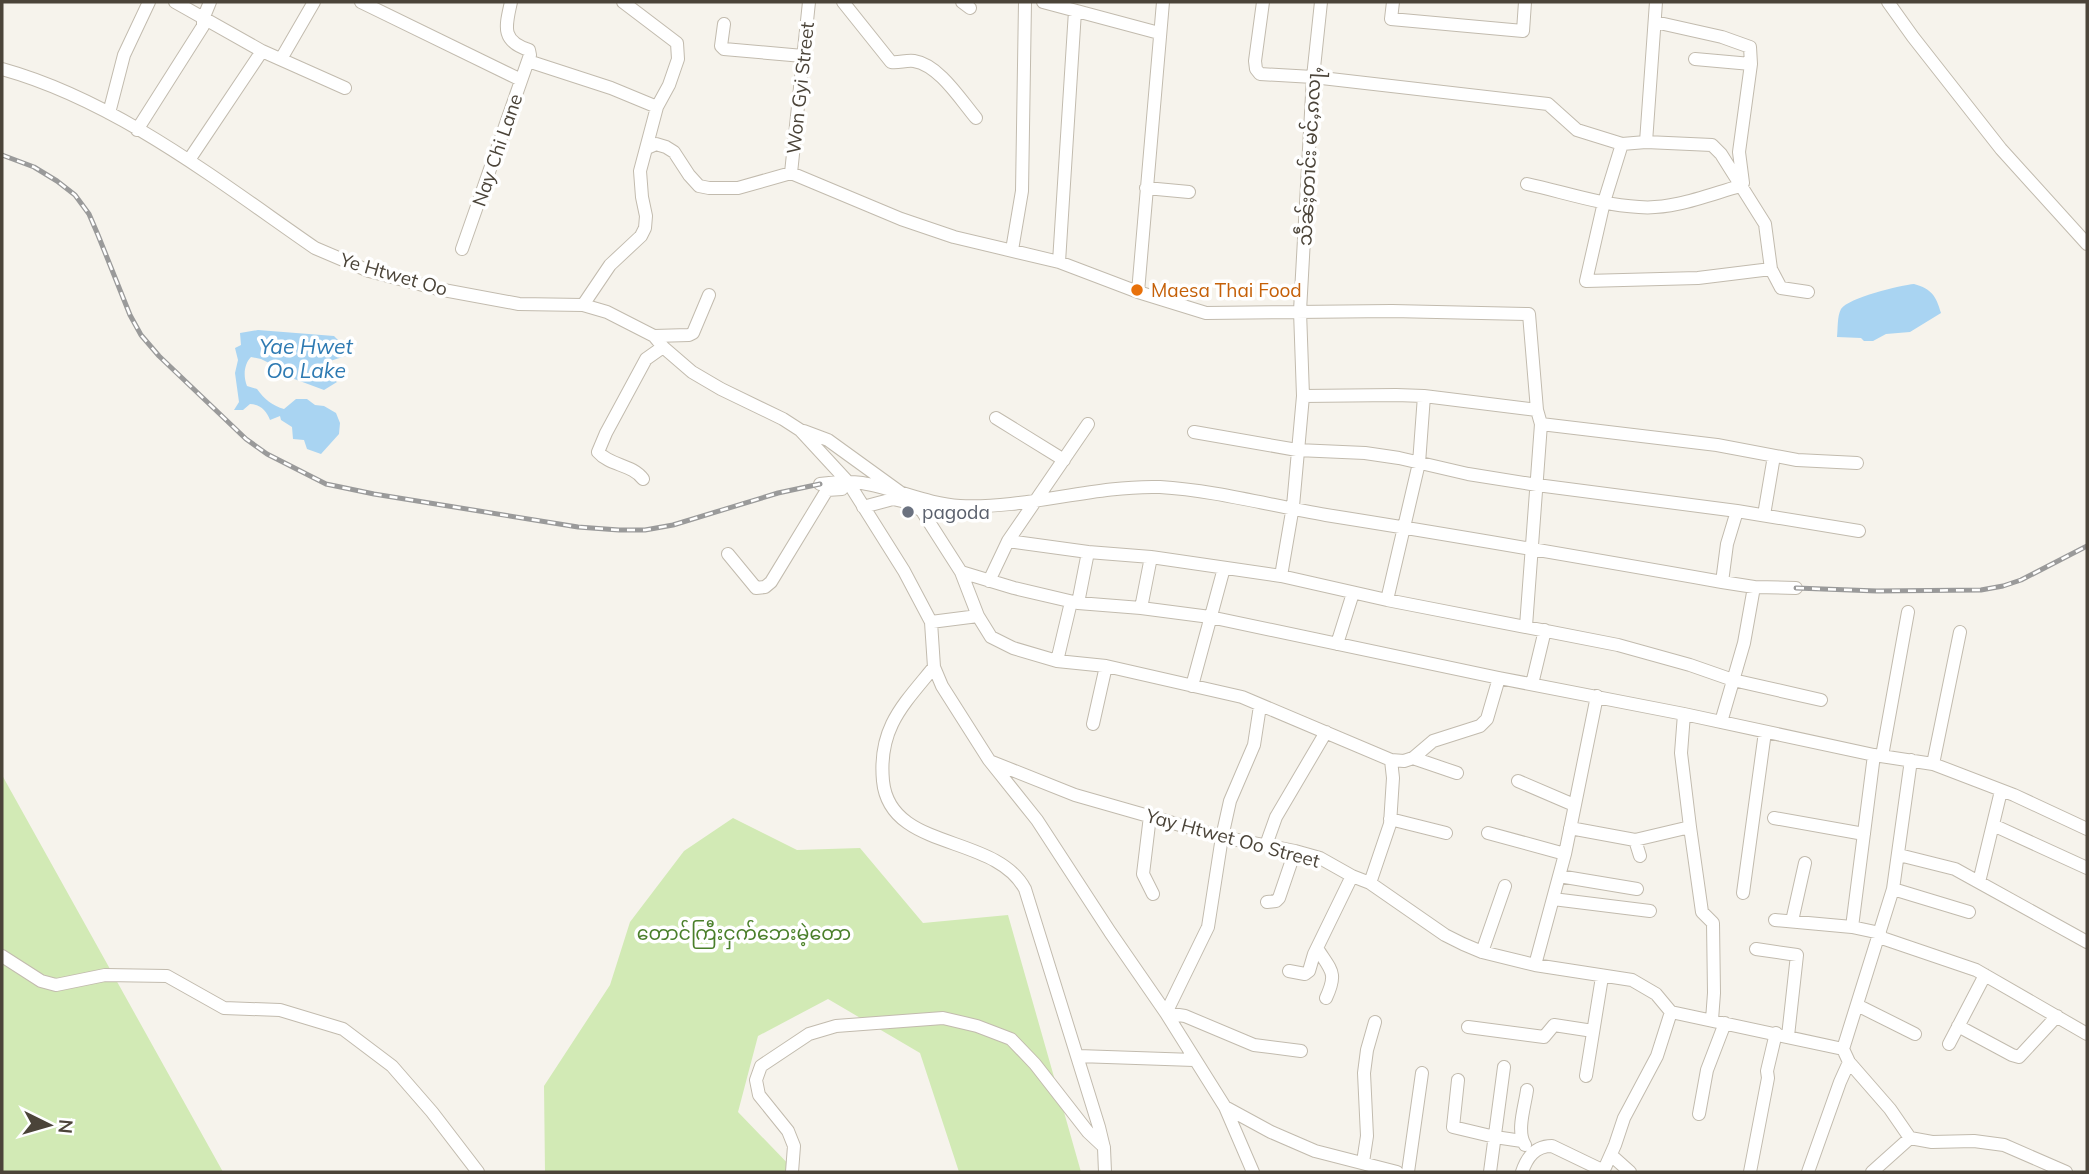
<svg xmlns="http://www.w3.org/2000/svg" width="2089" height="1174" font-family="Mulish,'Noto Sans Myanmar',sans-serif">
<rect width="100%" height="100%" fill="#f6f3ec"/>
<path fill="#d2eab5" d="M2,775L223,1172H2Z
M733,818L797,850L860,848L923,923L1008,915L1081,1172H959L920,1053L828,999L758,1036L738,1112L796,1172H545L544,1086L610,985L630,922L684,851Z"/>
<path fill="#a9d4f2" d="M1914,284C1932,289 1936,296 1941,313L1910,332L1886,334L1873,341H1864L1861,338L1837,337C1838,329 1837,316 1841,309C1848,298 1901,285 1914,284Z
M258,330L334,336L348,350L349,355L330,361L332,379L337,382L324,390L289,377L283,364L275,366L261,359L251,357C244,364 243,376 247,386L257,389C264,399 273,406 284,409L296,399H307L315,405L324,406L336,413L340,423L339,434L321,454L307,449L304,440L293,439L292,427L281,420L280,416L270,420C267,411 260,404 250,404L243,410H234L239,402L235,373L238,360L235,348L241,345L240,333Z"/>
<g fill="none" stroke-linecap="round" stroke-linejoin="round">
<defs>
<path id="minor" d="M175,2L262,51L345,88
M361,2L521,80
M843,2L891,62C899,63 906,60 914,61C939,65 960,99 976,118
M962,2L970,8
M1043,2L1159,33
M1263,2L1255,61L1256,69L1260,74L1313,77L1548,104L1577,130L1622,144L1646,142L1712,145L1721,154L1765,224L1771,269L1781,288L1808,292
M1393,2L1391,19L1523,31L1525,2
M1888,2L1913,37L2001,149L2087,244
M724,24L721,46L724,49L803,56
M281,59L314,2
M1695,59L1751,64
M528,61L611,88L657,107
M2,69C117,101 218,181 315,248L369,271L438,289L519,304L583,305L607,312L654,336L663,347L692,372L721,389L783,419L800,430L848,482L904,571L931,622L934,667L942,686L989,760L1037,820L1110,932L1166,1013L1225,1107L1253,1172
M109,113L124,55L149,2
M137,130L203,26V19L210,2
M1646,142L1656,2
M1622,144L1604,202L1586,281L1698,278L1771,269
M647,148L656,144L666,147L674,152L689,175L699,186L709,188H738L791,173L901,219L954,237L1059,262L1138,292L1206,313L1392,311L1529,314L1537,410L1541,424L1717,445L1797,460L1857,463
M189,160L262,51
M791,173L809,2
M1527,184C1564,192 1601,205 1639,207C1672,210 1708,195 1740,186L1743,183L1739,152L1751,64L1750,47L1722,37L1655,22
M1146,188L1189,192
M462,249L530,55L529,50C500,41 506,25 511,2
M1012,250L1022,191L1025,2
M1059,262L1075,11
M1138,292L1163,2
M583,305L610,265L641,236L645,228L646,216L642,197L640,171L657,107L669,85L678,59L677,43L623,2
M654,336L689,335L693,333L709,295
M1303,396L1396,395L1424,396L1537,410
M996,418L1064,460
M804,431L828,440L904,495L910,503L922,511L961,572L1014,588L1078,603L1141,608L1210,617L1499,678L1684,714L1874,755L1933,764L2014,795L2087,829
M1194,432L1297,450L1365,453L1399,458L1468,474L1537,485L1737,511L1859,531
M643,479C632,464 610,466 598,452L606,433L646,359L663,347
M820,484C834,482 849,481 862,483C895,488 926,504 960,506C1027,509 1093,485 1160,487C1213,490 1273,506 1326,515C1459,536 1591,559 1722,582L1754,587L1796,588
M863,507L893,499L906,502
M1764,515L1774,456
M1008,541L1088,552L1151,557L1281,576L1387,600L1618,645L1690,665L1733,680L1821,700
M728,554L756,588L765,587L771,582L827,490L842,489
M961,572L978,616L991,637L1013,648L1057,661L1106,666L1242,697L1391,760
M1281,576L1293,506L1303,396L1300,311L1313,77L1321,2
M989,581L1008,541L1088,424
M1722,582L1727,544L1737,511
M1387,600L1419,463L1424,396
M1078,603L1088,552
M1141,608L1151,557
M931,622L978,616
M1526,626L1541,424
M1337,644L1353,593
M1057,661L1071,602
M934,667C903,705 878,728 883,781C890,852 995,833 1025,889L1099,1127L1104,1148L1105,1172
M1532,684L1545,630
M1192,686L1224,568
M1260,706L1254,745L1230,801L1222,837L1208,927L1166,1013L1185,1016L1254,1045L1301,1051
M1684,714L1681,753L1690,827L1702,912L1713,923L1714,993L1712,1020
M1721,722L1744,643L1754,587
M1093,724L1106,666
M1882,756L1908,612
M1413,758L1457,773
M992,762L1075,795L1222,837L1295,851L1320,858L1352,876L1370,883L1445,935L1463,944L1482,952L1535,965L1632,980L1656,994L1671,1012L1843,1049L1849,1062L1890,1109L1910,1138L1932,1142L1974,1141L2004,1145L2066,1172
M1933,764L1960,632
M1518,781L1574,805
M1150,816L1143,874L1153,894
M1774,818L1864,834
M1390,819L1446,833
M1993,825L2087,868
M1570,828L1635,840L1690,827
M1488,833L1565,854
M1635,840L1640,856
M1266,845L1276,817L1326,732
M1899,855L1955,869L2087,942
M1559,876L1637,889
M1979,882L2001,791
M1370,883L1390,824L1393,778L1391,760L1404,761L1413,758L1433,741L1480,726L1487,719L1499,678
M1893,889L1969,912
M1743,893L1765,732
M1553,899L1650,911
M1267,902L1276,901L1279,898L1295,851
M1775,920L1852,927L1880,933
M1792,921L1805,863
M1852,927L1874,755
M1879,937L1976,970L2087,1034
M1317,948C1331,971 1338,972 1326,998
M1756,949L1797,955L1788,1036
M1482,952L1505,886
M2,956L41,981L56,985L105,975L167,976L224,1008L280,1010L343,1029L392,1066L432,1112L478,1172
M1535,965L1565,854L1597,696
M1289,971L1305,974L1309,971L1314,954L1352,876
M1857,1005L1915,1034
M1958,1026L2012,1055L2019,1057L2057,1016
M1468,1027L1544,1037L1554,1025L1593,1031
M1949,1044L1985,975
M1843,1049L1893,889L1911,760
M1078,1056L1194,1060
M1586,1076L1602,977
M1458,1080L1453,1127L1495,1137L1522,1141
M1225,1107L1271,1132L1315,1151L1397,1172
M1699,1114L1707,1070L1725,1023
M1525,1145C1516,1131 1525,1106 1527,1090
M1611,1155L1630,1172
M1363,1162L1367,1136L1364,1073L1367,1050L1375,1022
M792,1172L794,1146L788,1131L759,1095L756,1080L761,1066L809,1034L836,1026L943,1018L977,1026L1011,1039L1035,1064L1088,1132L1104,1147
M1408,1172L1422,1073
M1490,1172L1504,1067
M1522,1172C1527,1157 1535,1146 1552,1146L1604,1171
M1603,1172L1615,1145L1624,1118L1657,1056L1671,1012
M1750,1172L1768,1078L1767,1071L1776,1033
M1808,1172L1840,1082L1849,1062
M1872,1172L1910,1138"/>
</defs>
<use href="#minor" stroke="#c2bbae" stroke-width="14"/>
<use href="#minor" stroke="#fff" stroke-width="12"/>
<defs>
<path id="rail" d="M2,155L34,167L57,181L75,195L89,214L98,235L130,315L141,335L159,356L246,439L267,454L326,484L374,494L578,527L619,530H645L673,525L778,493L820,484
M1796,588L1877,591L1981,590L2003,586L2021,580L2087,546"/>
</defs>
<use href="#rail" stroke="#9a9a9a" stroke-width="5"/>
<use href="#rail" stroke="#fff" stroke-width="2.5" stroke-dasharray="8" stroke-linecap="butt"/>
</g>
<circle fill="#e8710a" stroke="#fff" stroke-width="2.5" cx="1137" cy="290" r="7"/>
<circle fill="#6b7280" stroke="#fff" stroke-width="2.5" cx="908" cy="512" r="7"/>
<g text-anchor="middle" dominant-baseline="central" stroke-width="7" stroke-linejoin="round" paint-order="stroke">
<g font-size="19" fill="#4b4439" stroke="#fff">
<text transform="translate(800 88) rotate(-84)">Won Gyi Street</text>
<text transform="translate(497 150) rotate(-71)">Nay Chi Lane</text>
<text transform="translate(1309 156) rotate(-87)">သဵၼ်ႈတၢင်း မင်ႇၵလႃႇ</text>
<text transform="translate(394 274) rotate(16)">Ye Htwet Oo</text>
<text transform="translate(1233 838) rotate(15)">Yay Htwet Oo Street</text>
</g>
<g font-size="19" fill="#c56008" stroke="#fff" text-anchor="start">
<text x="1151" y="290">Maesa Thai Food</text>
</g>
<g font-size="19" fill="#5b616d" stroke="#fff" text-anchor="start">
<text x="922" y="512">pagoda</text>
</g>
<g font-size="19" fill="#4a7f2a" stroke="#fff">
<text x="744" y="933">တောင်ကြီးငှက်ဘေးမဲ့တော</text>
</g>
<g font-size="21" font-style="italic" fill="#2e7ab2" stroke="#fff">
<text x="306" y="346">Yae Hwet<tspan x="306" dy="24">Oo Lake</tspan></text>
</g>
</g>
<rect width="2089" height="1174" fill="none" stroke="#4b4439" stroke-width="7"/>
<g transform="translate(49 1125) rotate(95)" stroke="#ffffff" stroke-width="5" paint-order="stroke">
<path d="M0-5L12 26L0 18L-12 26Z" fill="#4b4439"/>
<text y="-10" font-size="19" font-weight="bold" text-anchor="middle" fill="#4b4439">N</text>
</g>
</svg>
